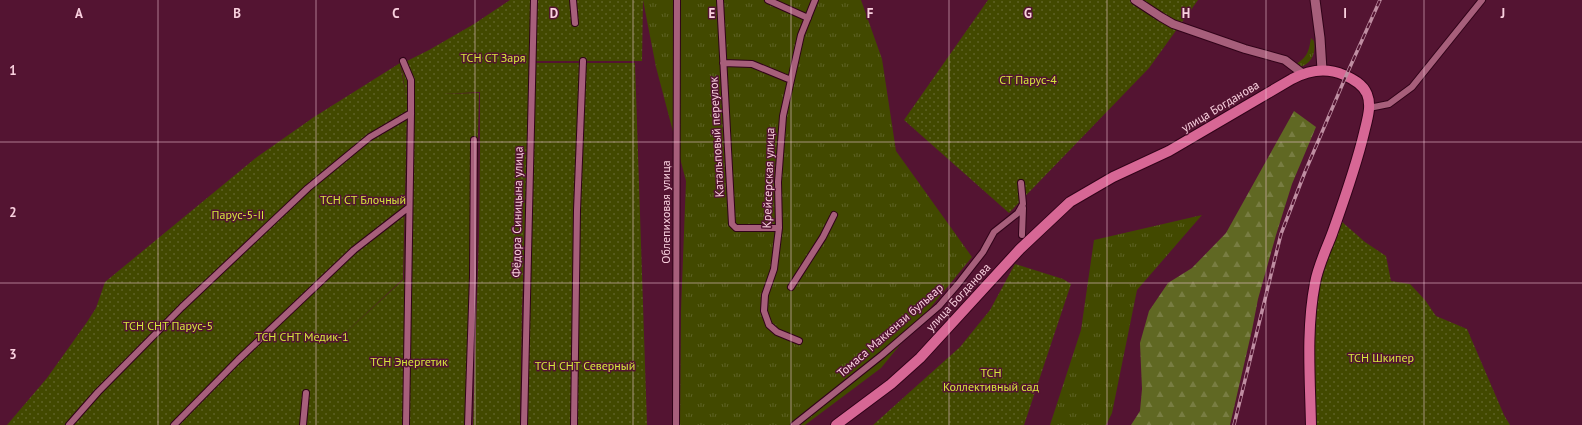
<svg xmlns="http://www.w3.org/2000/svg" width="1582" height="425" font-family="'PT Sans',sans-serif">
<defs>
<pattern id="grass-tufts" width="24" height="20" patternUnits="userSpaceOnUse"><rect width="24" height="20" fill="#424900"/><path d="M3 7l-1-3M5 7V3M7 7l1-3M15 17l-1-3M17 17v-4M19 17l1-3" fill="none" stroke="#5e6225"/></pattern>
<pattern id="forest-firs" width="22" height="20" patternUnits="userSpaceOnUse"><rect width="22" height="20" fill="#606823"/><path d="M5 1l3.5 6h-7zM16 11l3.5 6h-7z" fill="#787d42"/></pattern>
<pattern id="park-dots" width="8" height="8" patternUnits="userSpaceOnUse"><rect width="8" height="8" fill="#424900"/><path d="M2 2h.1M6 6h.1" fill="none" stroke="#5e6225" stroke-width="1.8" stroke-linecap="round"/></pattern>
</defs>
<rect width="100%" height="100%" fill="#541432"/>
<path fill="url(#grass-tufts)" d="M643,0H861L882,59L896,151L972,257L881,368L805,425H680L681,310L686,181L656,67Z
M1311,38L1314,41C1316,53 1312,64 1299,67L1296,64C1308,57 1309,50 1311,38Z
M1202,215L1137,290L1112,413L1106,425H1050L1081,330L1094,240Z"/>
<path fill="url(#forest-firs)" d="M1294,111L1316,127L1292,184L1276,235L1258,299L1252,330L1230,425H1131L1140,411L1142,389L1140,343L1149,311L1168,283L1192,268L1226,233Z"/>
<path fill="url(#park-dots)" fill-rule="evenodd" d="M510,0H643L642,61H531L522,310L520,425H473L479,237L480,149V92L442,94L479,93L471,425H7L47,378L87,322L96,308L105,282L257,157L314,117L400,63L407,102L401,64L429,50L474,24ZM408,116L404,279L330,347L403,279L407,117Z
M988,0H1198L1149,68L1009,213L904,120Z
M536,63H635L647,425H524Z
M1341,221L1365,242L1386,256L1391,281L1410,284L1425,300L1436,316L1467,329L1504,415L1510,425H1316L1313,351L1318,283Z
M1015,264L1063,279L1071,284L1024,425H873L960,347L990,310Z"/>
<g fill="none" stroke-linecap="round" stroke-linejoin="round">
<defs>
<path id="minor" d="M573,0L575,23
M720,0L732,224L736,228H779
M768,0L808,18
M403,61L411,80V113L406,425
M723,63L752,64L791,80
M1369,108L1389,104L1412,87L1482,0
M1022,235L1023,208
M791,287L823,237L834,215
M799,341L777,332L769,325L764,311L765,295L774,269L779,228L778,182L783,116L801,35L815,0
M69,425L98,392L182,307L308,188L370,137L411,113
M174,425L238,360L354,250L408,208
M303,425L306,393
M468,425L473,276L474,140
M524,425L534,0
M574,425L577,210L583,61
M676,425L677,0
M794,425L882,355L939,306L958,284L983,252L994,232L1018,213L1023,204L1021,183"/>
<path id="tertiary" d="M1135,0L1161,17L1173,24L1245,49L1285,60L1302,73"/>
<path id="secondary" d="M1315,0L1320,38L1322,70"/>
<path id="primary" d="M836,425L891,384L920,358L1020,249L1070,202L1113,177L1169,151L1292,79C1309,70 1326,67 1344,75C1353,79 1363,84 1367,94C1372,106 1367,120 1364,133C1356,167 1344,200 1332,234C1326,250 1318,266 1315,283C1306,329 1310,378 1311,425"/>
</defs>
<use href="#minor" stroke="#310319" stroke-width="8"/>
<use href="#tertiary" stroke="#310319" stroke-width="10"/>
<use href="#secondary" stroke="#310319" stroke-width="11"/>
<use href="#primary" stroke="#310319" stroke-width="12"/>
<use href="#minor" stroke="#a75f7b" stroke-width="6"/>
<use href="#tertiary" stroke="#a75f7b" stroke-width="8"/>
<use href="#secondary" stroke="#a75f7b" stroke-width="9"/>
<use href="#primary" stroke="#d76795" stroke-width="10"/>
<defs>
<path id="rail" d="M1234,425L1281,234L1305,172L1346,76L1380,0"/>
</defs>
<use href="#rail" stroke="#bf8ea2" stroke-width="3.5"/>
<use href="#rail" stroke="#541432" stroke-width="2" stroke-dasharray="6" stroke-linecap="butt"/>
</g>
<path fill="none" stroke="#f9d0de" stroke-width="1" stroke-opacity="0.55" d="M158,0V425M316,0V425M475,0V425M633,0V425M791,0V425M949,0V425M1107,0V425M1266,0V425M1424,0V425M0,142H1582M0,283H1582"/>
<g text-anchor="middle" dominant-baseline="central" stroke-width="3" stroke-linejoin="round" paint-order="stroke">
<g font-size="12" fill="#d4e73c" stroke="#541432">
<text x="493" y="57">ТСН СТ Заря</text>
<text x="1028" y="79">СТ Парус-4</text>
<text x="363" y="199">ТСН СТ Блочный</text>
<text x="238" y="214">Парус-5-II</text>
<text x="168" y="325">ТСН СНТ Парус-5</text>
<text x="302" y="336">ТСН СНТ Медик-1</text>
<text x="1381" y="357">ТСН Шкипер</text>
<text x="409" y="361">ТСН Энергетик</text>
<text x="585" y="365">ТСН СНТ Северный</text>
<text x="991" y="372">ТСН<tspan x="991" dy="14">Коллективный сад</tspan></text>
</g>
<g font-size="12" fill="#f9d0de" stroke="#541432">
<text transform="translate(1220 106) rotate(-31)">улица Богданова</text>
<text transform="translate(716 137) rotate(-93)">Катальповый переулок</text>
<text transform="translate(768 178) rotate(-88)">Крейсерская улица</text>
<text transform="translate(517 212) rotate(-89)">Фёдора Синицына улица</text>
<text transform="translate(665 212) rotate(-90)">Облепиховая улица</text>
<text transform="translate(958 297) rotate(-47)">улица Богданова</text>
<text transform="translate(890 330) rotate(-41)">Томаса Маккензи бульвар</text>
</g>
</g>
<g font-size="13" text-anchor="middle" font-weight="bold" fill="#f9d0de" stroke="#541432" stroke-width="3" stroke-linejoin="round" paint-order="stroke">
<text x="79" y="18">A</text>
<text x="237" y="18">B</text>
<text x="396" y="18">C</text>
<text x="554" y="18">D</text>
<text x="712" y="18">E</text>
<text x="870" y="18">F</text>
<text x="1028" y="18">G</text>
<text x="1186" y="18">H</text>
<text x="1345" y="18">I</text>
<text x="1503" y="18">J</text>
<text x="13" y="75">1</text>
<text x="13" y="217">2</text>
<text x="13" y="359">3</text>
</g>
</svg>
